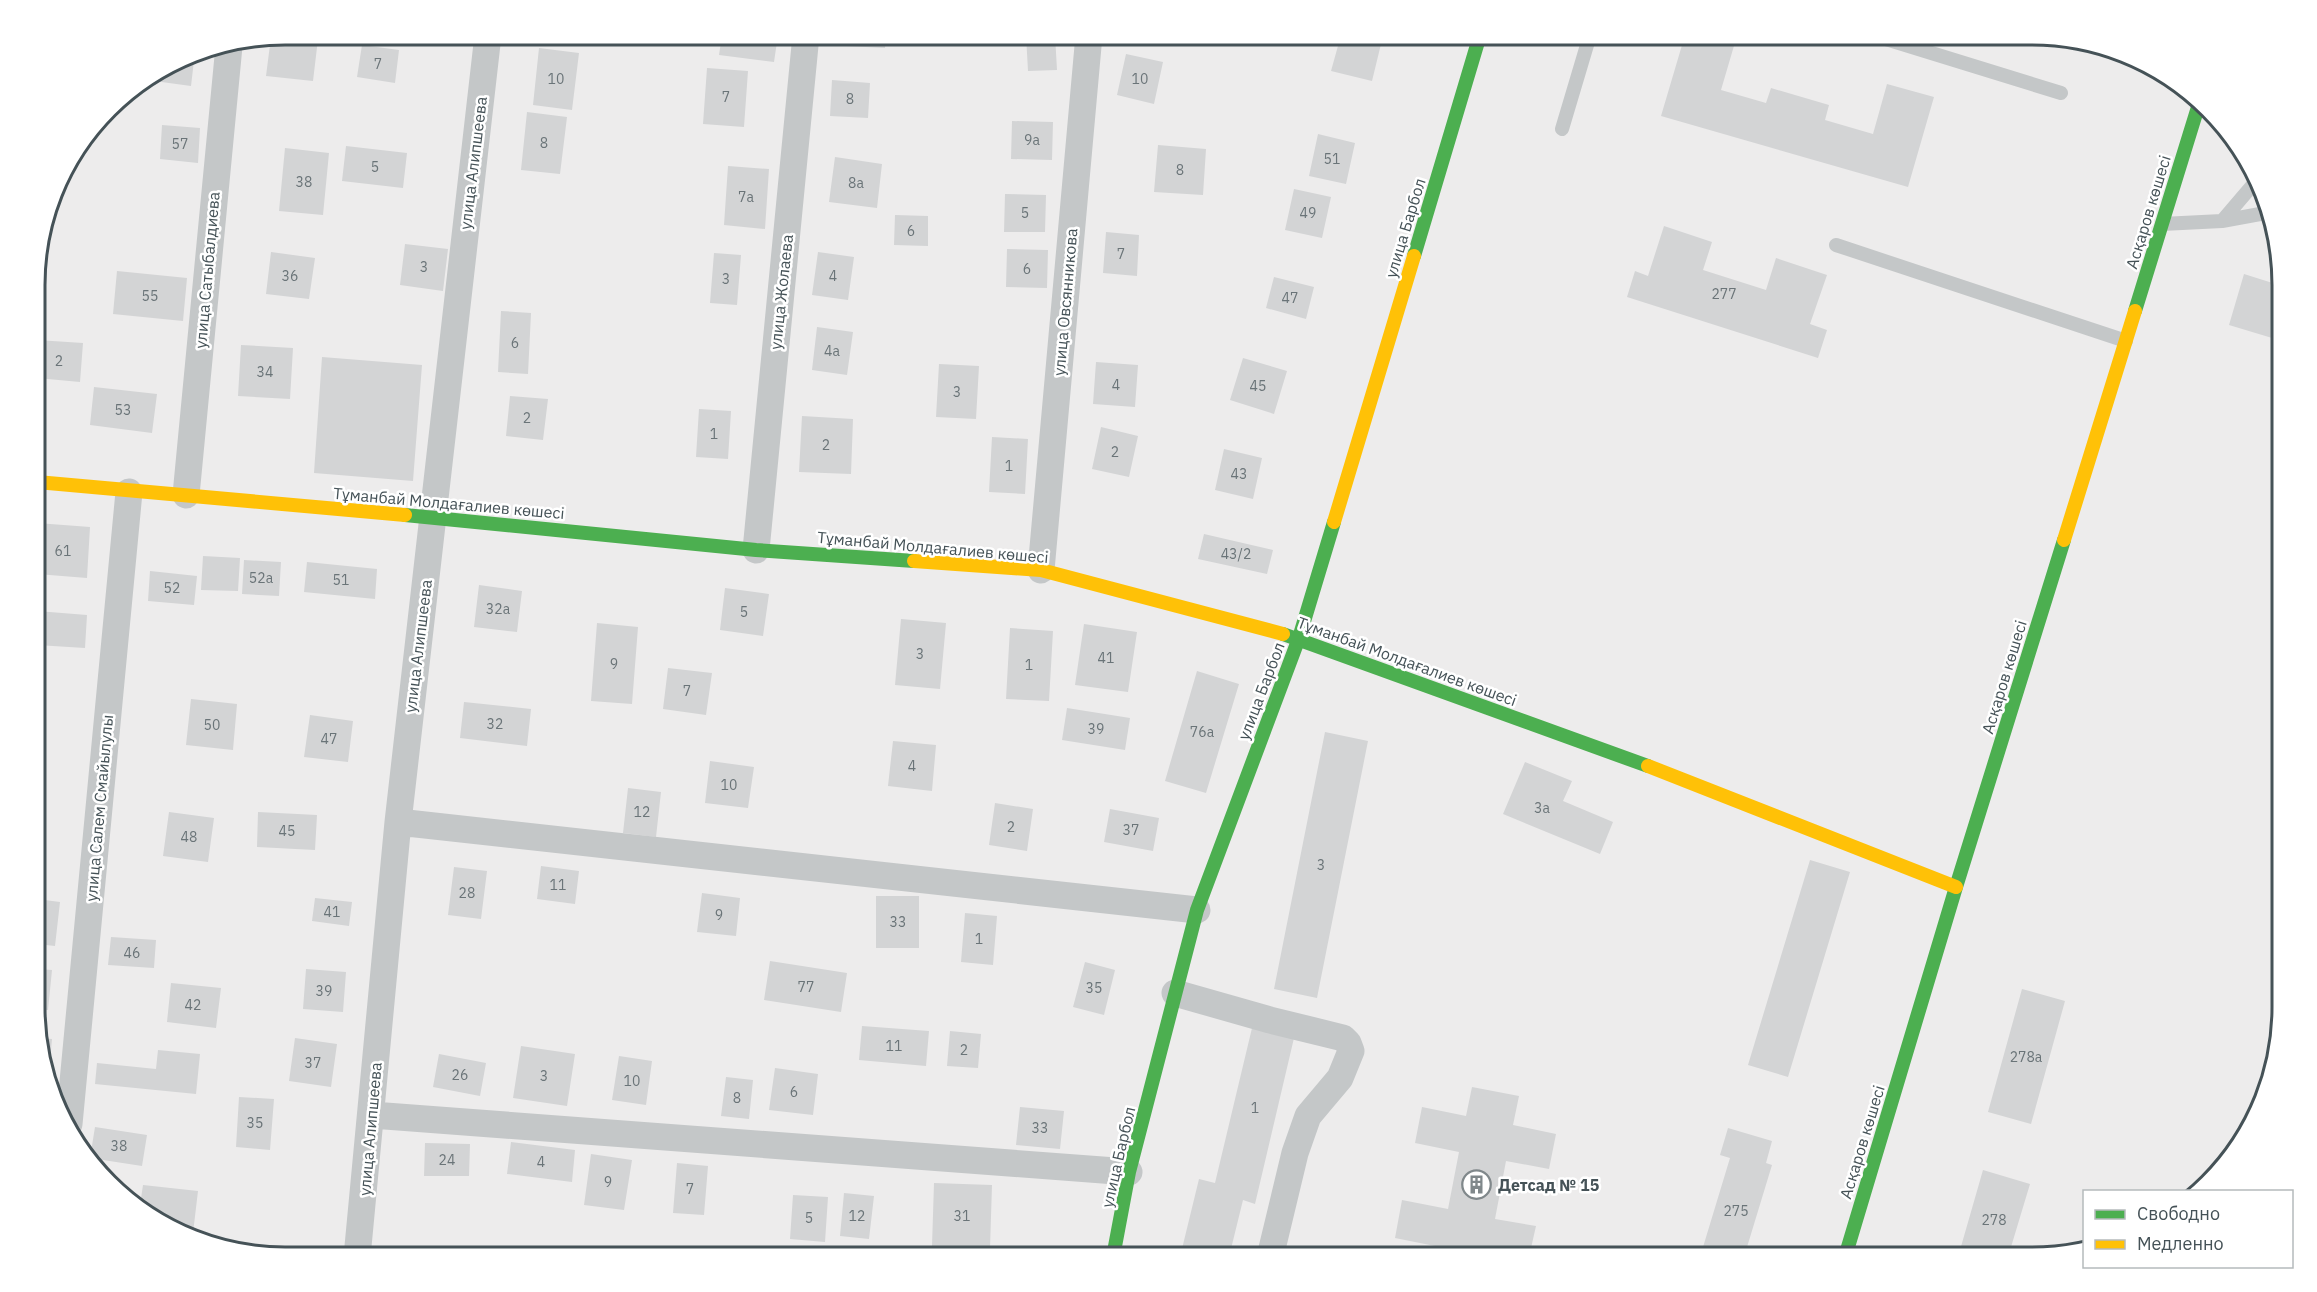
<svg xmlns="http://www.w3.org/2000/svg" width="2317" height="1292" font-family="'IBM Plex Sans',sans-serif">
<rect width="100%" height="100%" fill="#edecec"/>
<path fill="#d3d4d5" d="M283,35L318,39L313,81L266,76L271,37Z
M722,35H778L774,62L719,55Z
M847,35H886L885,48L846,46Z
M1026,35H1055L1057,70L1028,71Z
M1128,35H1170L1169,43L1128,37Z
M1341,35L1381,44L1372,81L1331,71Z
M1685,35H1723L1736,39L1721,90L1766,103L1771,88L1829,105L1825,120L1873,134L1887,84L1934,97L1908,187L1661,116Z
M362,45L399,50L395,83L357,77Z
M539,48L579,53L572,110L533,105Z
M195,52L191,86L147,80L190,53Z
M1126,54L1163,62L1154,104L1117,95Z
M707,68L748,71L744,127L703,124Z
M832,80L870,83L868,118L830,116Z
M527,112L567,117L560,174L521,170Z
M1012,121L1053,122L1052,160L1011,159Z
M162,125L200,128L198,163L160,159Z
M1318,134L1355,143L1346,184L1309,176Z
M1158,145L1206,149L1203,195L1154,192Z
M346,146L407,153L403,188L342,181Z
M285,148L329,153L323,215L279,211Z
M835,157L882,164L877,208L829,202Z
M728,166L769,169L765,229L724,225Z
M1294,189L1331,197L1322,238L1285,230Z
M1005,194L1046,195L1045,232H1004Z
M895,215L928,216V246L894,245Z
M1664,226L1712,242L1703,270L1766,290L1776,258L1827,275L1810,324L1827,330L1818,358L1627,297L1635,271L1648,276Z
M1106,232L1139,235L1137,276L1103,273Z
M42,237H46L44,282H37V253Z
M405,244L448,249L443,291L400,285Z
M1007,249L1048,250L1047,288L1006,287Z
M271,252L315,258L309,299L266,294Z
M818,252L854,257L848,300L812,295Z
M714,253L741,255L737,305L710,303Z
M117,271L187,278L183,321L113,314Z
M2244,274L2282,286V341L2229,325Z
M1274,277L1314,287L1306,319L1266,308Z
M501,311L531,313L528,374L498,372Z
M817,327L853,332L847,375L812,370Z
M37,340L83,343L80,382L37,378Z
M241,345L293,348L290,399L238,396Z
M322,357L422,365L413,481L314,473Z
M1243,358L1287,371L1274,414L1230,400Z
M1096,362L1138,365L1135,407L1093,404Z
M939,364L979,366L976,419L936,417Z
M94,387L157,394L152,433L90,425Z
M510,396L548,399L543,440L506,436Z
M699,409L731,411L728,459L696,457Z
M802,416L853,419L851,474L799,472Z
M1101,427L1138,436L1129,477L1092,469Z
M992,437L1028,439L1025,494L989,492Z
M1224,449L1262,458L1253,499L1215,490Z
M37,523L90,527L87,578L37,574Z
M1204,534L1273,550L1267,574L1198,559Z
M203,556L240,558L238,591L201,590Z
M244,560L281,562L279,596L242,594Z
M307,562L377,569L375,599L304,592Z
M150,571L197,576L194,605L148,601Z
M479,585L522,591L517,632L474,627Z
M725,588L769,594L763,636L720,630Z
M37,611L87,615L85,648L37,645Z
M901,619L946,623L940,689L895,685Z
M597,623L638,627L632,704L591,701Z
M1084,624L1137,632L1128,692L1075,685Z
M1010,628L1053,631L1049,701L1006,699Z
M668,668L712,673L706,715L663,709Z
M1197,671L1239,684L1206,793L1165,781Z
M191,699L237,704L233,750L186,745Z
M464,702L531,709L527,746L460,738Z
M1067,708L1130,718L1125,750L1062,740Z
M310,715L353,721L348,762L304,757Z
M1325,732L1368,741L1317,998L1274,989Z
M893,741L936,745L932,791L888,786Z
M710,761L754,767L748,808L705,803Z
M1525,762L1572,781L1563,801L1613,822L1600,854L1503,814Z
M628,788L661,792L656,837L623,833Z
M995,803L1033,809L1027,851L989,845Z
M1110,809L1159,818L1153,851L1104,842Z
M169,812L214,818L208,862L163,856Z
M258,812L317,815L315,850L257,847Z
M1810,860L1850,872L1788,1077L1748,1065Z
M541,866L579,871L575,904L537,899Z
M454,867L487,871L481,919L448,915Z
M702,893L740,898L736,936L697,932Z
M876,896H919V948H876Z
M315,898L352,902L349,926L312,921Z
M37,899L60,902L55,946L37,944Z
M965,913L997,916L993,965L961,962Z
M111,937L156,940L154,968L108,965Z
M770,961L847,973L841,1012L764,1000Z
M1085,962L1115,970L1104,1015L1073,1007Z
M37,969L52,970L48,1010L37,1009Z
M306,969L346,972L343,1012L303,1009Z
M171,983L221,988L216,1028L167,1022Z
M2022,989L2065,1001L2031,1124L1988,1112Z
M862,1026L929,1031L926,1066L859,1060Z
M1252,1028L1294,1038L1255,1204L1243,1200L1229,1257H1180L1199,1179L1215,1183Z
M950,1031L981,1034L978,1068L947,1066Z
M37,1038L52,1039L49,1072L37,1039Z
M295,1038L337,1044L331,1087L289,1081Z
M521,1046L575,1054L567,1106L513,1098Z
M158,1050L200,1054L196,1094L95,1084L97,1063L156,1069Z
M439,1054L486,1063L480,1096L433,1087Z
M619,1056L652,1061L646,1105L612,1100Z
M775,1068L818,1074L813,1115L769,1110Z
M726,1077L753,1080L749,1119L721,1116Z
M1472,1087L1519,1096L1513,1125L1556,1134L1549,1169L1506,1161L1495,1219L1536,1226L1529,1257H1438L1440,1247L1395,1238L1402,1200L1448,1209L1459,1152L1415,1143L1422,1107L1466,1116Z
M239,1097L274,1099L270,1150L236,1147Z
M1020,1107L1064,1111L1060,1149L1016,1145Z
M95,1127L147,1135L142,1166L90,1158Z
M1728,1128L1772,1141L1766,1163L1772,1165L1744,1257H1700L1730,1158L1720,1155Z
M511,1142L575,1150L572,1182L507,1174Z
M425,1143L470,1144L469,1176H424Z
M591,1154L632,1160L624,1210L584,1205Z
M677,1163L708,1166L704,1215L673,1213Z
M1983,1170L2030,1184L2008,1257H1958Z
M934,1183L992,1185L990,1248L932,1246Z
M143,1185L198,1191L193,1233L178,1232L160,1224L140,1205Z
M844,1193L874,1196L869,1239L840,1236Z
M793,1195L828,1197L825,1242L790,1239Z"/>
<g fill="none" stroke-linecap="round" stroke-linejoin="round">
<path stroke="#c4c7c8" stroke-width="14" d="M1873,35L2061,93
M1562,129L1590,35
M2222,221L2271,212
M2162,224L2222,221L2257,180
M1836,245L2126,341"/>
<path stroke="#c4c7c8" stroke-width="27" d="M186,495L229,46
M756,550L806,35
M1041,570L1089,35
M398,822L1197,910
M1175,993L1270,1020L1343,1038L1348,1043L1351,1051L1340,1078L1308,1116L1295,1153L1270,1257
M372,1115L1129,1172
M69,1124L129,492
M357,1257L398,822L488,35"/>
<path stroke="#4caf50" stroke-width="14" d="M1414,256L1480,35
M2135,311L2198,107
M405,515L756,550L914,561
M1283,634L1648,766
M1113,1257L1129,1172L1197,910L1299,638L1334,522
M1845,1257L1956,887L2064,540"/>
<path stroke="#ffc107" stroke-width="14" d="M37,482L405,515
M1334,522L1414,256
M2064,540L2135,311
M914,561L1041,570L1283,634
M1648,766L1956,887"/>
</g>
<defs>
<symbol id="building-ring" viewBox="-11 -11 22 22"><circle r="9.5" fill="#fff" stroke="#80888b" stroke-width="1.5"/><path d="M-4-6H4V6H1V3H-1V6H-4ZM-2.5-4.3h1.7v1.8h-1.7ZM.8-4.3h1.7v1.8H.8ZM-2.5-1h1.7V.8h-1.7ZM.8-1h1.7V.8H.8Z" fill="#80888b"/></symbol>
</defs>
<g fill-rule="evenodd">
<use href="#building-ring" x="1460" y="1168" width="33" height="33"/>
</g>
<g text-anchor="middle" dominant-baseline="central" stroke-width="5" stroke-linejoin="round" paint-order="stroke">
<g font-size="14" fill="#6a7478">
<text x="378" y="64">7</text>
<text x="556" y="79">10</text>
<text x="1140" y="79">10</text>
<text x="726" y="97">7</text>
<text x="850" y="99">8</text>
<text x="1032" y="140">9а</text>
<text x="544" y="143">8</text>
<text x="180" y="144">57</text>
<text x="1332" y="159">51</text>
<text x="375" y="167">5</text>
<text x="1180" y="170">8</text>
<text x="304" y="182">38</text>
<text x="856" y="183">8а</text>
<text x="746" y="197">7а</text>
<text x="1025" y="213">5</text>
<text x="1308" y="213">49</text>
<text x="911" y="231">6</text>
<text x="1121" y="254">7</text>
<text x="424" y="267">3</text>
<text x="1027" y="269">6</text>
<text x="290" y="276">36</text>
<text x="833" y="276">4</text>
<text x="726" y="279">3</text>
<text x="1724" y="294">277</text>
<text x="150" y="296">55</text>
<text x="1290" y="298">47</text>
<text x="515" y="343">6</text>
<text x="832" y="351">4а</text>
<text x="59" y="361">2</text>
<text x="265" y="372">34</text>
<text x="1116" y="385">4</text>
<text x="1258" y="386">45</text>
<text x="957" y="392">3</text>
<text x="123" y="410">53</text>
<text x="527" y="418">2</text>
<text x="714" y="434">1</text>
<text x="826" y="445">2</text>
<text x="1115" y="452">2</text>
<text x="1009" y="466">1</text>
<text x="1239" y="474">43</text>
<text x="63" y="551">61</text>
<text x="1236" y="554">43/2</text>
<text x="261" y="578">52а</text>
<text x="341" y="580">51</text>
<text x="172" y="588">52</text>
<text x="498" y="609">32а</text>
<text x="744" y="612">5</text>
<text x="920" y="654">3</text>
<text x="1106" y="658">41</text>
<text x="614" y="664">9</text>
<text x="1029" y="665">1</text>
<text x="687" y="691">7</text>
<text x="495" y="724">32</text>
<text x="212" y="725">50</text>
<text x="1096" y="729">39</text>
<text x="1202" y="732">76а</text>
<text x="329" y="739">47</text>
<text x="912" y="766">4</text>
<text x="729" y="785">10</text>
<text x="1542" y="808">3а</text>
<text x="642" y="812">12</text>
<text x="1011" y="827">2</text>
<text x="1131" y="830">37</text>
<text x="287" y="831">45</text>
<text x="189" y="837">48</text>
<text x="1321" y="865">3</text>
<text x="558" y="885">11</text>
<text x="467" y="893">28</text>
<text x="332" y="912">41</text>
<text x="719" y="915">9</text>
<text x="898" y="922">33</text>
<text x="979" y="939">1</text>
<text x="132" y="953">46</text>
<text x="806" y="987">77</text>
<text x="1094" y="988">35</text>
<text x="324" y="991">39</text>
<text x="193" y="1005">42</text>
<text x="894" y="1046">11</text>
<text x="964" y="1050">2</text>
<text x="2026" y="1057">278а</text>
<text x="313" y="1063">37</text>
<text x="460" y="1075">26</text>
<text x="544" y="1076">3</text>
<text x="632" y="1081">10</text>
<text x="794" y="1092">6</text>
<text x="737" y="1098">8</text>
<text x="1255" y="1108">1</text>
<text x="255" y="1123">35</text>
<text x="1040" y="1128">33</text>
<text x="119" y="1146">38</text>
<text x="447" y="1160">24</text>
<text x="541" y="1162">4</text>
<text x="608" y="1182">9</text>
<text x="690" y="1189">7</text>
<text x="1736" y="1211">275</text>
<text x="857" y="1216">12</text>
<text x="962" y="1216">31</text>
<text x="809" y="1218">5</text>
<text x="1994" y="1220">278</text>
</g>
<g font-size="16" fill="#455257" stroke="#fff">
<text transform="translate(473 163) rotate(-83)">улица Алипшеева</text>
<text transform="translate(2148 212) rotate(-73)">Асқаров көшесі</text>
<text transform="translate(1405 228) rotate(-73)">улица Барбол</text>
<text transform="translate(207 270) rotate(-85)">улица Сатыбалдиева</text>
<text transform="translate(781 292) rotate(-84)">улица Жолаева</text>
<text transform="translate(1065 302) rotate(-85)">улица Овсянникова</text>
<text transform="translate(449 503) rotate(5)">Тұманбай Молдағалиев көшесі</text>
<text transform="translate(933 547) rotate(5)">Тұманбай Молдағалиев көшесі</text>
<text transform="translate(418 646) rotate(-83)">улица Алипшеева</text>
<text transform="translate(1407 661) rotate(20)">Тұманбай Молдағалиев көшесі</text>
<text transform="translate(2004 677) rotate(-73)">Асқаров көшесі</text>
<text transform="translate(1261 691) rotate(-69)">улица Барбол</text>
<text transform="translate(99 808) rotate(-85)">улица Салем Смайылулы</text>
<text transform="translate(370 1129) rotate(-85)">улица Алипшеева</text>
<text transform="translate(1862 1142) rotate(-73)">Асқаров көшесі</text>
<text transform="translate(1118 1157) rotate(-77)">улица Барбол</text>
</g>
<g font-size="16" font-weight="bold" fill="#455257" stroke="#fff" text-anchor="start">
<text x="1498" y="1185">Детсад № 15</text>
</g>
</g>
<path d="M0 0H2317V1292H0ZM285 45H2032A240 240 0 0 1 2272 285V1007A240 240 0 0 1 2032 1247H285A240 240 0 0 1 45 1007V285A240 240 0 0 1 285 45Z" fill="#fff" fill-rule="evenodd"/>
<path fill="none" stroke="#455257" stroke-width="3" d="M285 45H2032A240 240 0 0 1 2272 285V1007A240 240 0 0 1 2032 1247H285A240 240 0 0 1 45 1007V285A240 240 0 0 1 285 45Z"/>
<rect x="2083" y="1190" width="210" height="78" fill="#ffffff" stroke="#b5babc" stroke-width="1.5"/>
<rect x="2095" y="1210" width="30" height="9" fill="#4caf50" stroke="#b5babc" stroke-width="1.5"/>
<text x="2137" y="1220" font-size="18" fill="#455257">Свободно</text>
<rect x="2095" y="1240" width="30" height="9" fill="#ffc107" stroke="#b5babc" stroke-width="1.5"/>
<text x="2137" y="1250" font-size="18" fill="#455257">Медленно</text>
</svg>
